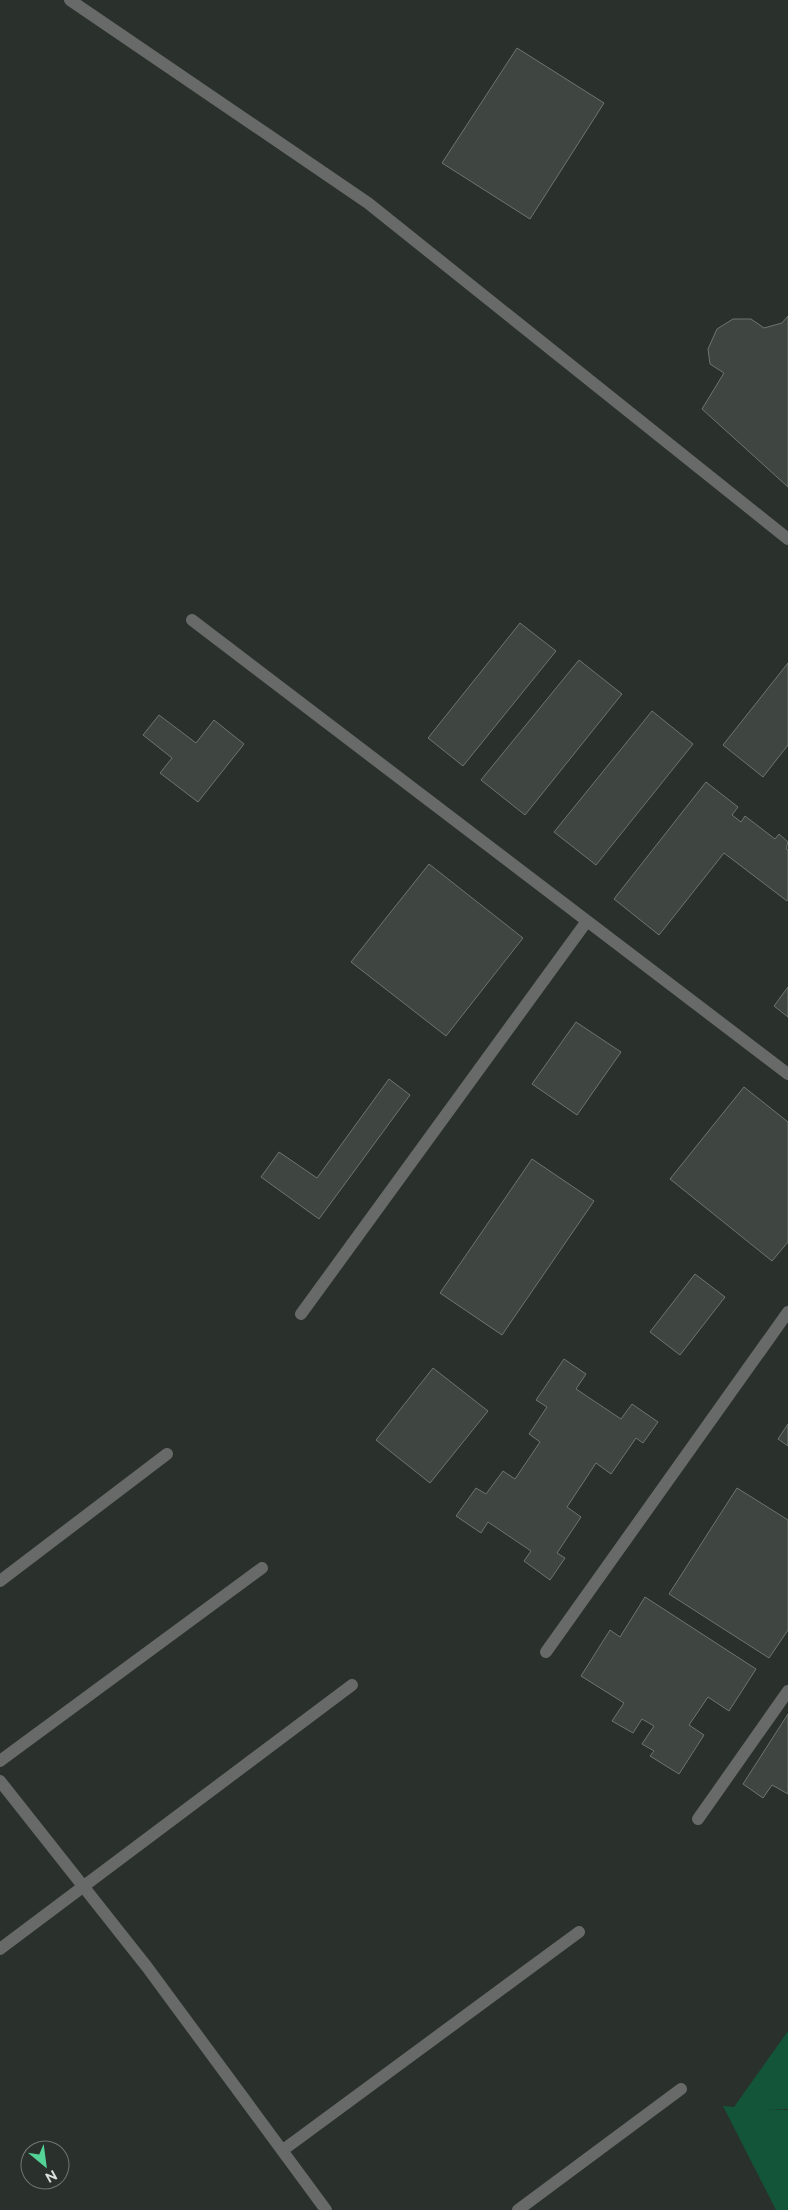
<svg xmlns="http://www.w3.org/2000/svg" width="788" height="2210" font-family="Raleway,sans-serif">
<rect width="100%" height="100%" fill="#2a302c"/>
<path fill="#125538" d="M788,2031V2109H768L788,2110V2210H776L723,2106L734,2107Z"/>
<path fill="#3f4541" stroke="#6e7470" d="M517,48L604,103L530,219L442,163Z
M788,316V487L702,409L724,373L710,364L708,349L717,329L733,319H751L764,328L782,323Z
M520,623L556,651L463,766L428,738Z
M579,660L622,694L525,815L481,780Z
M788,663V745L763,777L723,745Z
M652,711L693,744L596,865L554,832Z
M159,715L196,743L214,720L244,744L198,802L160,773L172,758L143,735Z
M706,782L738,807L732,815L741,822L745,816L775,839L779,834L788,842L786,849L788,850V899L787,901L724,853L659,935L614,899Z
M429,864L523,938L446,1036L351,962Z
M788,987V1017L774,1006Z
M576,1022L621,1052L577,1115L532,1084Z
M389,1079L410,1095L319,1219L261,1177L279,1152L317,1178Z
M744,1087L788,1122V1242L772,1261L670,1179Z
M532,1159L594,1201L502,1335L440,1293Z
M695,1274L725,1297L680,1355L650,1332Z
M564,1359L586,1374L576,1389L621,1419L632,1404L658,1422L643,1443L636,1438L611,1474L596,1463L567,1507L581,1517L557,1553L565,1558L550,1580L524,1561L531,1551L488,1522L481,1533L456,1516L476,1488L486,1494L503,1471L515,1479L540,1442L529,1434L547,1407L536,1400Z
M433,1368L488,1411L430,1483L376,1440Z
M788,1424V1446L778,1439Z
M737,1488L788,1520V1630L769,1658L669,1594Z
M645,1597L756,1669L729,1711L708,1697L689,1725L704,1735L679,1774L650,1756L654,1751L642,1744L654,1726L642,1719L633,1733L612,1721L624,1703L581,1676L610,1630L620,1637Z
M788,1714V1794L772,1785L763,1798L743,1784Z"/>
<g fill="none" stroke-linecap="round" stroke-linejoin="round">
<path stroke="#676a68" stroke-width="12" d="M0,1581L167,1454
M0,1761L262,1568
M0,1781L147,1967L326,2210
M0,1949L352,1685
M283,2150L579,1932
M518,2210L681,2089"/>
<path stroke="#676a68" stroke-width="12" d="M70,0L368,203L788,539
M192,620L788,1074
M301,1314L587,921
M546,1652L788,1312
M698,1819L788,1691"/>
</g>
<g transform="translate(45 2165) rotate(151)"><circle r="24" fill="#2a302c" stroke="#717673"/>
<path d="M0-4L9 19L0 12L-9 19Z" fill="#53d396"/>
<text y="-8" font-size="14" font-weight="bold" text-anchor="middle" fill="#dce0de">N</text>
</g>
</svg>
